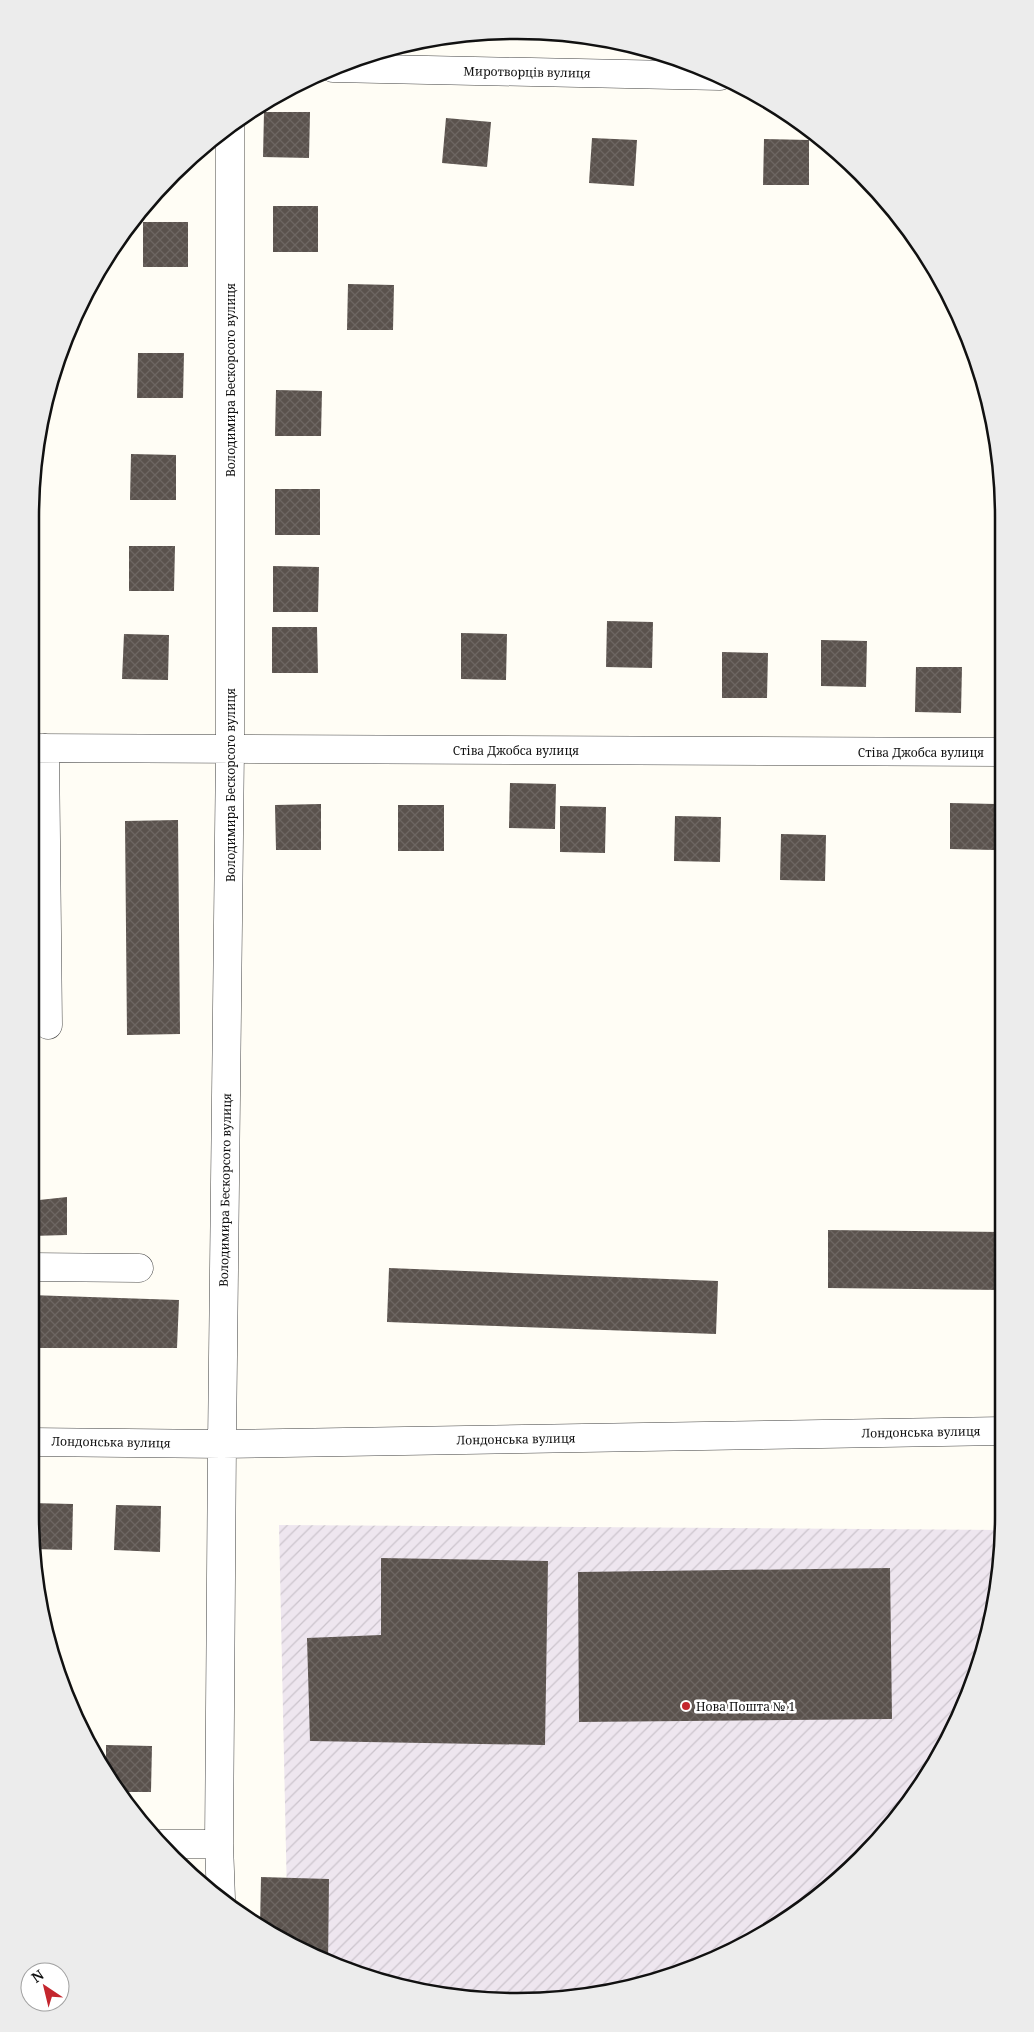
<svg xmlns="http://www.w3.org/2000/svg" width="1034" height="2032" font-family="'Noto Serif',serif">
<defs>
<pattern id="industrial-furrows" width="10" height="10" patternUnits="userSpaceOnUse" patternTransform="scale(1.25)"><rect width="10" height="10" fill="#eee6ef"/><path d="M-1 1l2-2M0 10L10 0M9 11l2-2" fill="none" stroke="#cbc4cc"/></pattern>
<pattern id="building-cross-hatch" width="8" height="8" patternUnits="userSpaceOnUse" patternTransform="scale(1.25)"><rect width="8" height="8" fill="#5a524d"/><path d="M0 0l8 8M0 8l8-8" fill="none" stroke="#6d6662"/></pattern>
</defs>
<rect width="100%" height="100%" fill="#fffdf5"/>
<path fill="url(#industrial-furrows)" d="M279,1525L1003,1530V1547L987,1641L954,1730L922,1786L862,1859L788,1920L732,1952L643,1985L580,1998L485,2001L422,1993L331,1965L288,1944Z"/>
<path fill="url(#building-cross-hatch)" d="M264,112H310L309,158L263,157Z
M446,118L491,122L487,167L442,163Z
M592,138L637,140L634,186L589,183Z
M764,139L809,140V185H763Z
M855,172L863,180H855Z
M273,206H318V252H273Z
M143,222H188V267H143Z
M348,284L394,285L393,330H347Z
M138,353H184L183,398H137Z
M276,390L322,391L321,436H275Z
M131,454L176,455V500H130Z
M275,489H320V535H275Z
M129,546H175L174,591H129Z
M273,566L319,567L318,612H273Z
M607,621L653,622L652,668L606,667Z
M272,627H317L318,673H272Z
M461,633L507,634L506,680L461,679Z
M124,634L169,635L168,680L122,679Z
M821,640L867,641L866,687L821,686Z
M722,652L768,653L767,698H722Z
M916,667H962L961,713L915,712Z
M510,783L556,784L555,829L509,828Z
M950,803L996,804L995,850L950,849Z
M321,804V850H276L275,805Z
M398,805H444V851H398Z
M560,806L606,807L605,853L560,852Z
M675,816L721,817L720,862L674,861Z
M178,820L180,1034L127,1035L125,821Z
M781,834L826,835L825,881L780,880Z
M67,1197V1235L31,1236L30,1201Z
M828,1230L1002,1232V1290L828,1288Z
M389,1268L718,1281L716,1334L387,1322Z
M30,1295L179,1300L177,1348H30Z
M30,1503L73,1504L72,1550L33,1549Z
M116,1505L161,1506L160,1552L114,1550Z
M381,1558L548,1561L545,1745L310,1741L307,1638L381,1635Z
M890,1568L892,1719L579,1722L578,1572Z
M106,1745L152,1746L151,1792H117L106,1775Z
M261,1877L329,1879L328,1964L273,1937L260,1927Z
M679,1965L688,1969L676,1973Z"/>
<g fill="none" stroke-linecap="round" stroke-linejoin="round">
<defs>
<path id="minor" d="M333,68L720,76
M31,748L1001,752
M45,748L48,1025
M30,1267L139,1268
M30,1442L222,1444L1003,1431
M161,1844H219
M221,1899L219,1844L222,1444L230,749V126"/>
</defs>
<use href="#minor" stroke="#444" stroke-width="29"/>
<use href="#minor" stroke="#fff" stroke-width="28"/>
</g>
<circle fill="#c4262e" stroke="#fff" stroke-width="2" cx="686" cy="1706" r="5"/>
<g text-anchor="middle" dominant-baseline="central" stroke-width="5" stroke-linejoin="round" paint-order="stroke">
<g font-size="12" fill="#111" stroke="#fff">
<text transform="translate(527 72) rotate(1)">Миротворців вулиця</text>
<text transform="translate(230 380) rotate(-90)">Володимира Бескорсого вулиця</text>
<text x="516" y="750">Стіва Джобса вулиця</text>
<text x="921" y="752">Стіва Джобса вулиця</text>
<text transform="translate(230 785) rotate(-90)">Володимира Бескорсого вулиця</text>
<text transform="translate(225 1190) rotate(-89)">Володимира Бескорсого вулиця</text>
<text transform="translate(921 1432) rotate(-1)">Лондонська вулиця</text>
<text transform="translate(516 1439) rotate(-1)">Лондонська вулиця</text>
<text transform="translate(111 1442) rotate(1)">Лондонська вулиця</text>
</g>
<g font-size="12" fill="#111" stroke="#fff" text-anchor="start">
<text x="696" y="1706">Нова Пошта № 1</text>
</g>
</g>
<path d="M0 0H1034V2032H0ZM517 39H517A478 478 0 0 1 995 517V1515A478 478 0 0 1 517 1993H517A478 478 0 0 1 39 1515V517A478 478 0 0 1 517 39Z" fill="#ececec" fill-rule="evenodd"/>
<path fill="none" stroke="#111" stroke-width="2.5" d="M517 39H517A478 478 0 0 1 995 517V1515A478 478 0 0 1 517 1993H517A478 478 0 0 1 39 1515V517A478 478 0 0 1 517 39Z"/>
<g transform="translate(45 1987) rotate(325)"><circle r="24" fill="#ffffff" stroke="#a0a0a0"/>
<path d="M0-4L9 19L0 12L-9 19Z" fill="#c4262e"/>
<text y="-8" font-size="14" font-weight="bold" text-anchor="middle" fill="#111111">N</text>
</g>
</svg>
